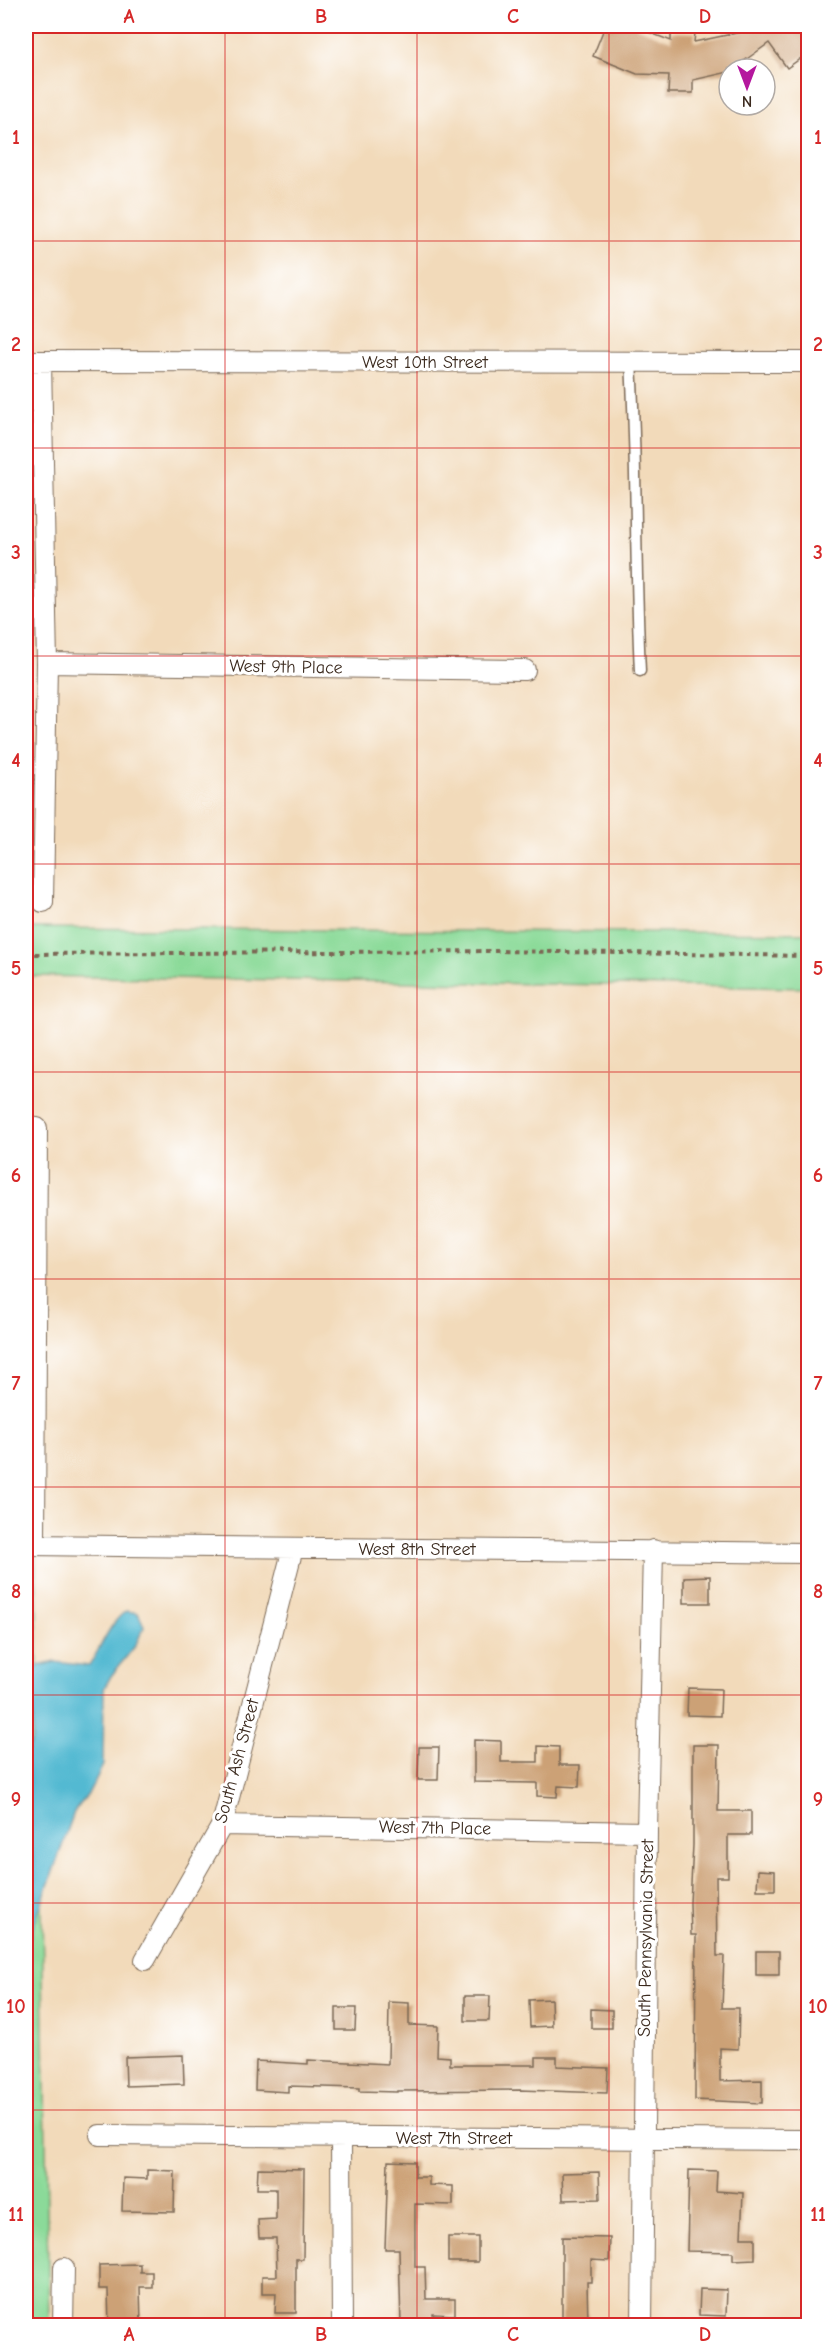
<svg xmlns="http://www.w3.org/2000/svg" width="834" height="2351" font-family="'Comic Neue',sans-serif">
<rect width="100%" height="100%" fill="#fff"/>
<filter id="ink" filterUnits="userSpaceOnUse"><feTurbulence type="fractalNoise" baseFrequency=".0167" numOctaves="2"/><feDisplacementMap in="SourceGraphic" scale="12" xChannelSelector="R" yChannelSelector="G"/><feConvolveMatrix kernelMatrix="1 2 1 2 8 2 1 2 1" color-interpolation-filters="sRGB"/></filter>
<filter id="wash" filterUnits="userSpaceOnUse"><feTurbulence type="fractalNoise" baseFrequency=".008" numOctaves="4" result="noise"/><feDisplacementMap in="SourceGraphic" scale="24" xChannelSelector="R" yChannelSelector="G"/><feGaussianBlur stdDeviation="1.35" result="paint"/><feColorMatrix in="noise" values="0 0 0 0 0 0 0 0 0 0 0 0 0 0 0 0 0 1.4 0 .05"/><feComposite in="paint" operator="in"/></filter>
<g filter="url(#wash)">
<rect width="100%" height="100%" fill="#f2daba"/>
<path fill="#8bda99" stroke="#63825c" stroke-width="1.5" d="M26,928L808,933V988L26,976Z
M26,1553H36L49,2326L26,2325Z"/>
<path fill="#53b9d2" stroke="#477278" stroke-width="1.5" d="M126,1611L138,1613L144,1627L135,1646L111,1676L104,1689L103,1765L89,1793L74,1812L26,1948V1755C40,1732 28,1703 33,1679C33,1675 37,1670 38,1666L55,1662L89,1666C100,1649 110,1622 126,1611Z"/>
<g id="blocks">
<path fill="#cca176" d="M605,26H633L671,41V32L695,33L694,42L746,31L754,26H808V53L787,68L769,43L744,61L745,69H729V72L693,80V93H668L669,75L637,74L593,56Z
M710,1576V1603H684V1577Z
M688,1688L721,1689L720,1716L687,1715Z
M474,1740L501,1741V1762H538V1746L559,1747V1765H580L579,1787L558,1786L557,1797L537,1796V1783L474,1782Z
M693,1745H719L718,1811H751V1835H728V1877H716L717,1956H724L722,2008H739L738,2049L720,2048V2081L762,2080V2103L695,2100L696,1935H691L690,1903L693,1845Z
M419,1747H439L438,1780H418Z
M758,1870L775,1871V1890H757Z
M756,1951H779V1975H756Z
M465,1996H490L489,2021H465Z
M551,1999L552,2026L530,2027L529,2000Z
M389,2002L409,2003V2025L438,2026L437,2056L450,2057V2065H536V2057H557V2066L608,2068L607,2093L520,2090L397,2091V2092L359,2091V2088L288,2086V2092L255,2090L256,2061L308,2064V2060L388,2064Z
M336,2008H356L355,2030H336Z
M591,2009L612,2010V2028H591Z
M183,2055L184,2084L126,2086L125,2057Z
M388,2161L415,2162V2177H429V2185L453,2186V2205L415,2204V2267H425L426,2299H455V2315L433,2314V2325H401L399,2249H385Z
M258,2168L304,2169L303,2259H296V2313H275L276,2293H262V2276H277L276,2238H259L258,2220L276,2219V2189H257Z
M147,2170L175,2171L174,2212L122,2211L123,2178L147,2179Z
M689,2170L717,2171L716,2191L743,2193L741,2238H755V2259L733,2260V2252L687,2251Z
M599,2172L600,2199L563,2200L562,2173Z
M448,2237H478V2262H448Z
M562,2237L610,2238L609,2261L591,2260V2282H587L588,2325H562Z
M140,2264V2272H152V2287H140L141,2325H109L108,2289H99V2265Z
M700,2289L727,2290L726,2316L699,2315Z"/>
</g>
</g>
<g filter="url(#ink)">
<use href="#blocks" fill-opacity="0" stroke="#7b6855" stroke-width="1.5"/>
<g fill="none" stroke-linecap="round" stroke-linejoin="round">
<defs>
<path id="service" d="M631,362C637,465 635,568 640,671"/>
<path id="minor" d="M26,361L808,362
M41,361L47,663L43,902
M47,663L525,670
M26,1127L37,1128L35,1545
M26,1545L808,1553
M222,1825L647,1832
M145,1960L222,1825L293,1548
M100,2135L808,2140
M341,2137L342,2326
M63,2326L64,2268
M642,2326L647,1832L653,1550"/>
</defs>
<use href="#service" stroke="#7b6855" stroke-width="13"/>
<use href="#minor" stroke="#7b6855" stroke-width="22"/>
<path stroke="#7b6855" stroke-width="4" stroke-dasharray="4.5 4.5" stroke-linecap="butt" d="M26,954L496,951L808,956"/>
<use href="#service" stroke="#fff" stroke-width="10"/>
<use href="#minor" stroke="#fff" stroke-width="20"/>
</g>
</g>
<path fill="none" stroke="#d62828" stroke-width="1.5" stroke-opacity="0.55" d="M225,26V2326M417,26V2326M609,26V2326M26,241H808M26,448H808M26,656H808M26,864H808M26,1072H808M26,1279H808M26,1487H808M26,1695H808M26,1903H808M26,2110H808"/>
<g text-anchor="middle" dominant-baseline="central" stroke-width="6" stroke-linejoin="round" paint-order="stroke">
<g font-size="18" fill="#3b2a1e" stroke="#fff">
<text x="425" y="362">West 10th Street</text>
<text transform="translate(286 667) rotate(1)">West 9th Place</text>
<text x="417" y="1549">West 8th Street</text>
<text transform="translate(237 1761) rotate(-75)">South Ash Street</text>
<text transform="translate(435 1828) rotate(1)">West 7th Place</text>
<text transform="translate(646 1938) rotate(-89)">South Pennsylvania Street</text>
<text x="454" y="2138">West 7th Street</text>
</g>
</g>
<rect width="834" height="2351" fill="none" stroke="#fff" stroke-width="66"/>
<g transform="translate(747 87) rotate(180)"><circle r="28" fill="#ffffff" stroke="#b1aaa5" stroke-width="1.5"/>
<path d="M0-4.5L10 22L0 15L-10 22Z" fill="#b5179e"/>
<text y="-9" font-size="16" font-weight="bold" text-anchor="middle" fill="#3b2a1e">N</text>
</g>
<rect x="33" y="33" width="768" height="2285" fill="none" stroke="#d62828" stroke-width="2"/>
<g font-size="20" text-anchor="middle" font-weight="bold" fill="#d62828">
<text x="129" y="23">A</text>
<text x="321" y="23">B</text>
<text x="513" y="23">C</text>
<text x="705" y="23">D</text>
<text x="16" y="144">1</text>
<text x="818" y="144">1</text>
<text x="16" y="351">2</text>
<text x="818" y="351">2</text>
<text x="16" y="559">3</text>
<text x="818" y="559">3</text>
<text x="16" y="767">4</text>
<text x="818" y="767">4</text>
<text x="16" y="975">5</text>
<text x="818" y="975">5</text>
<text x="16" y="1182">6</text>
<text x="818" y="1182">6</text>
<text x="16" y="1390">7</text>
<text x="818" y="1390">7</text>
<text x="16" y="1598">8</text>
<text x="818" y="1598">8</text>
<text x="16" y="1806">9</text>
<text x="818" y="1806">9</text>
<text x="16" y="2013">10</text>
<text x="818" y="2013">10</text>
<text x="16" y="2221">11</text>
<text x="818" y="2221">11</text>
<text x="129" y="2341">A</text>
<text x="321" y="2341">B</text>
<text x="513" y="2341">C</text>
<text x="705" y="2341">D</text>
</g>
</svg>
